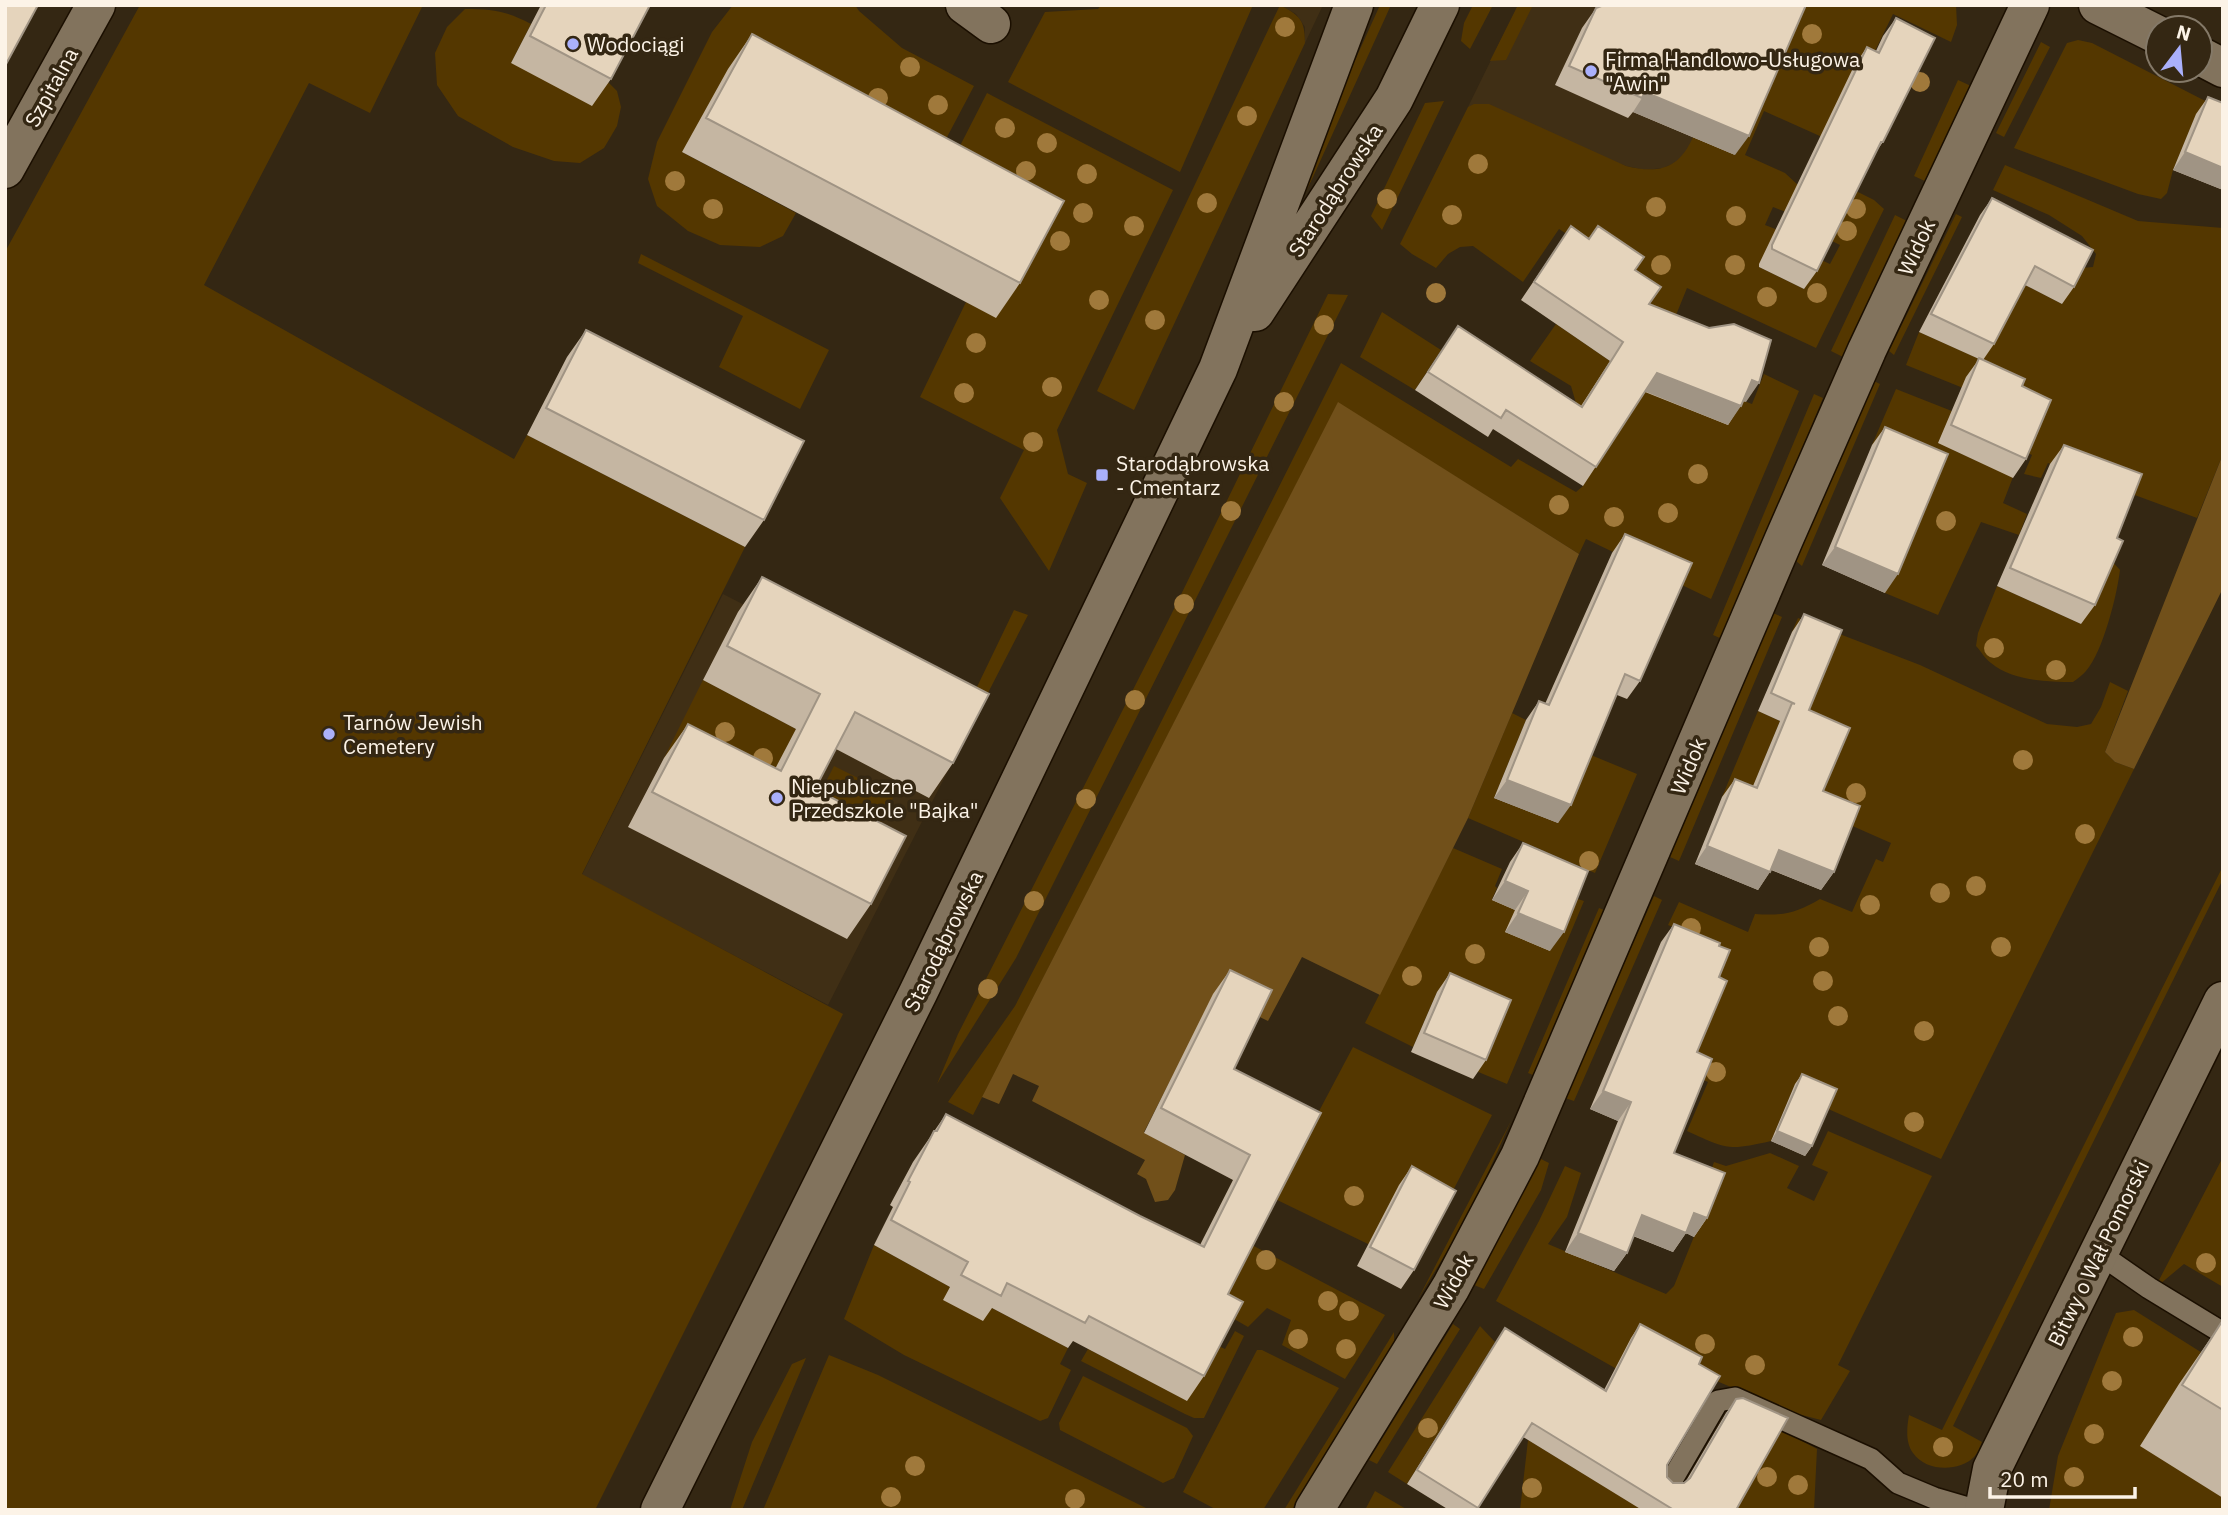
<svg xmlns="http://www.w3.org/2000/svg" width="2228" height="1515" font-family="'IBM Plex Sans',sans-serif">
<rect width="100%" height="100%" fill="#342713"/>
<path fill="#402f15" d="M1280,5H1323L1305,43V27L1296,14Z
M1518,5H1801L1735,155L1687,151L1677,162L1663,168L1645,170L1626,166L1468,107Z
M723,594L973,722L828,1005L582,875Z"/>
<path fill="#543700" d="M140,5H423L370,113L309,83L204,285L514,459L527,435L745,547L582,874L843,1014L595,1510H5V252Z
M733,5H855L859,11L902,48L974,86L927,175L682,152L796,213L783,236L760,247L720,245L688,231L657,206L648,179L657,142L712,32Z
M1101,5H1253L1180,172L1008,82L1045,12L1098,9Z
M1280,5C1300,16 1305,20 1305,43L1134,410L1097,391Z
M1380,5H1391L1313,177L1256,294L1305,171Z
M1473,5H1493L1470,49L1461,41L1464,23Z
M1518,5H1533L1506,60L1490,61Z
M1801,5H1956L1957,25L1951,42L1893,14L1831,141L1764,111L1745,155L1785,173L1799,186L1786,212L1773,207L1765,225L1778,230L1759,267L1804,289L1819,259L1830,264L1840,245L1828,239L1854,190L1874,200L1884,209L1816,348L1687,288L1674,320L1739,399L1752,404L1764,374L1799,391L1711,599L1586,539L1579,554L1338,403L973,1115L948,1102L1015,1006L1142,760L1341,363L1511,467L1518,459L1576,492L1583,486L1578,410L1571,386L1530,361L1556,324L1610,361L1630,275L1559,229L1523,282L1473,246L1460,247L1448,254L1436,268L1412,254L1400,244L1468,107L1474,104H1489L1626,166C1659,174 1679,169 1693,137L1735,155Z
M465,9C492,9 507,11 531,24L511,63L606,80L617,91L621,107L617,126L604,148L580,163L554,161L513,147L458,116L437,85L435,53L447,27Z
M2078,40L2092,43L2223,110L2196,115L2173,170L2167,193L2161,199L2138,194L2014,148L2067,43Z
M2041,42L2050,47L2004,137L1996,133Z
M1958,80L1971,86L1927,182L1914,176Z
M987,93L1173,190L1057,430L1068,474L1087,483L1049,571L1000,498L1024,450L920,397L966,302L996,317L941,183Z
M1444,101L1382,230L1371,216L1425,103Z
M2005,165L2138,221L2223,228V454L2197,518L2048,463L2041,478L2024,474L2032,455L2024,451L1978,394L1906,365L1919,332L1982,360L2023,284L2062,304L2081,268L2093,267L2096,254L2082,236L2049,215L1993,190Z
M1956,214L1962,217L1894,355L1889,351Z
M1895,215L1907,221L1843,357L1831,351Z
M641,254L829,350L800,409L719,367L743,316L638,263Z
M1328,294L1348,295L1016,958L937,1084L958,1034L1171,615Z
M1382,312L1441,350L1415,390L1360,357Z
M1874,381L1880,384L1802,566L1796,561Z
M1896,389L1967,417L1953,450L2013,477L2003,503L2027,514L2019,535L1981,522L1938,615L1885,593L1872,445Z
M1814,394L1823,398L1722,639L1713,635Z
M2110,559L2120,570C2117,595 2103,652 2086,671C2083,675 2078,678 2073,682C2047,682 2013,681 1991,663C1985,659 1981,651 1976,646L1978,633L1997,586L2081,624Z
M1014,610L1028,615L973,722L963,716Z
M1773,613L1782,617L1679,861L1670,857Z
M1798,618L1920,665L2047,724L2077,727L2091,724L2101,707L2110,682L2128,691L2105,752L2115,762L2134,769L1941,1159L1826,1108L1795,1084L1771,1141C1728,1151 1726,1149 1687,1131L1708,1082L1683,1071L1713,999L1726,950L1668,925L1679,902L1748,932L1755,914C1784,916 1796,913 1820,899L1852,912L1876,859L1883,862L1891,843L1832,817L1797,728L1792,632Z
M703,680L796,729L757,806L664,758Z
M1758,711L1780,721L1745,806L1722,797Z
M1512,713L1526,720L1494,798L1558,823L1586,753L1637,774L1595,873L1468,818Z
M834,766L894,796L869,847L808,817Z
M1453,848L1502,869L1495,886L1497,888L1492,899L1515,910L1572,897L1584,901L1507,1084L1476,1071L1437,992L1413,1047L1365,1023Z
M2223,866V879L1953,1426L1982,1442C1980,1446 1978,1453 1974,1457C1959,1472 1926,1472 1913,1453C1905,1442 1907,1427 1909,1415L1942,1430Z
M1654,896L1662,900L1574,1101L1565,1098Z
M1599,908L1604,910L1533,1075L1528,1073Z
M1353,1047L1492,1115L1443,1210L1368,1244L1273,1198Z
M1511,1121L1469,1215L1418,1299Z
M1828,1131L1932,1176L1838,1365L1850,1371L1821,1420L1790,1412L1693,1371L1615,1368L1496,1301L1539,1221L1565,1166L1581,1173L1567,1217L1548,1244L1666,1294L1674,1286L1712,1192L1704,1189L1714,1162L1726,1166L1770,1153L1799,1166L1787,1188L1814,1201L1828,1172L1812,1165Z
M2223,1157V1287L2184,1264L2160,1284L2158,1282Z
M1539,1158L1549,1163L1541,1190L1484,1289L1474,1285Z
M1250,1244L1385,1315L1345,1379L1282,1345L1291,1320L1267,1308L1248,1327L1222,1312L1235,1272Z
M874,1245L950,1287L944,1300L990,1307L1068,1348L1060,1364L1071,1370L1048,1418L1040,1421L904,1355L844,1319Z
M2134,1310L2223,1366V1510H2049L2058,1456L2116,1313Z
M1453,1324L1460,1329L1377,1464L1369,1460Z
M1480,1326L1495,1342L1407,1484L1388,1472Z
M1235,1331L1244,1336L1204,1418H1194L1185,1414L1081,1361L1088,1349L1186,1400L1216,1345L1225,1349Z
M1394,1332V1345L1292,1510H1284Z
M1257,1350H1262L1339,1388L1263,1510H1217L1183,1492Z
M829,1355L878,1375L1150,1510H763Z
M806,1358L742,1510H730L752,1442L792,1364Z
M1083,1376L1187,1428L1193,1436L1174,1478L1163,1483L1060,1430L1059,1423Z
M1780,1429L1817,1449L1814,1510H1734Z
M1528,1440L1643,1510H1520Z
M1375,1491L1408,1510H1365Z"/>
<path fill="#71501a" d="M1338,402L1579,554L1468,818L1380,995L1302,957L1268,1021L1214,995L1144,1132L1185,1155L1175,1190L1168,1200L1155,1202L1146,1179L1137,1174L1145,1160L1032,1101L1039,1086L1013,1074L999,1104L982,1097Z
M2223,454V588L2134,769L2115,762L2105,752Z"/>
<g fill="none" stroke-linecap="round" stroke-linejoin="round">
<defs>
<path id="lane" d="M2097,1252L2149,1288L2223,1333
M1669,1485L1718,1401L1735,1398L1871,1459L1898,1483L1934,1498L1975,1510"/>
<path id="street" d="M965,5L991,24
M2098,5L2158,35
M2200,56L2223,68
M5,169L96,5
M1314,1510L1451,1287L1520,1156L1784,539L1867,350L2030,5
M1984,1510L1992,1469L2223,1001"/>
<path id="secondary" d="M1255,312L1394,99L1440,5
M660,1510L918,993L1218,369L1354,5"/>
</defs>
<use href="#lane" stroke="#1b0f00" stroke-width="24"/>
<use href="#street" stroke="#1b0f00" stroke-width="41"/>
<use href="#secondary" stroke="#1b0f00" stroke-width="41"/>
<use href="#lane" stroke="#82735d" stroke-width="21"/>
<use href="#street" stroke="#82735d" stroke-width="38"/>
<use href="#secondary" stroke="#82735d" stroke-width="38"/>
</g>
<g fill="#a0793b">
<circle cx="1285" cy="27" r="10"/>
<circle cx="1812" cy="34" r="10"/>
<circle cx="910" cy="67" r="10"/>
<circle cx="1920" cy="82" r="10"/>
<circle cx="878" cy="98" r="10"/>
<circle cx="938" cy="105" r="10"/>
<circle cx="1247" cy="116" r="10"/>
<circle cx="1005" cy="128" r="10"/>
<circle cx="1047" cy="143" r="10"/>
<circle cx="1478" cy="164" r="10"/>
<circle cx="1026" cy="171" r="10"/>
<circle cx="1087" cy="174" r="10"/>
<circle cx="675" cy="181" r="10"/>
<circle cx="1387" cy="199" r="10"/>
<circle cx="1207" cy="203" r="10"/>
<circle cx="1656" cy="207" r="10"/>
<circle cx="713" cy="209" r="10"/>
<circle cx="1856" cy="209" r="10"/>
<circle cx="1083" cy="213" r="10"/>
<circle cx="1452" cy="215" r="10"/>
<circle cx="1736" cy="216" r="10"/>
<circle cx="1134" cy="226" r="10"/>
<circle cx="1847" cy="231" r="10"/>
<circle cx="1060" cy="241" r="10"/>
<circle cx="1661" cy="265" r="10"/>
<circle cx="1735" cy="265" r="10"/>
<circle cx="1436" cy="293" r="10"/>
<circle cx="1817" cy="293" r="10"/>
<circle cx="1767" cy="297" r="10"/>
<circle cx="1099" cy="300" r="10"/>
<circle cx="1155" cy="320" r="10"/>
<circle cx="1324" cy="325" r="10"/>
<circle cx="976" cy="343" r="10"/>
<circle cx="1052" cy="387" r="10"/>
<circle cx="964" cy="393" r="10"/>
<circle cx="1284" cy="402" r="10"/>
<circle cx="1033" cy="442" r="10"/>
<circle cx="1698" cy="474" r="10"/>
<circle cx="1559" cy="505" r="10"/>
<circle cx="1231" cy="511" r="10"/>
<circle cx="1668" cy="513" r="10"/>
<circle cx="1614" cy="517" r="10"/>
<circle cx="1946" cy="521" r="10"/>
<circle cx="1184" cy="604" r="10"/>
<circle cx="1994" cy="648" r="10"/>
<circle cx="2056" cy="670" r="10"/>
<circle cx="1135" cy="700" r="10"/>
<circle cx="725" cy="732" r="10"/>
<circle cx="763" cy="758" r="10"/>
<circle cx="2023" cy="760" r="10"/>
<circle cx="1856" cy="793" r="10"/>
<circle cx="1086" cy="799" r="10"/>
<circle cx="2085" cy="834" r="10"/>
<circle cx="1589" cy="861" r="10"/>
<circle cx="1976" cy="886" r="10"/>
<circle cx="1940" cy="893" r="10"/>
<circle cx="1034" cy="901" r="10"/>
<circle cx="1870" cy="905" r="10"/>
<circle cx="1691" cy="928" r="10"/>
<circle cx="1819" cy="947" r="10"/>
<circle cx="2001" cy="947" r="10"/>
<circle cx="1475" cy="954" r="10"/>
<circle cx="1412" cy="976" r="10"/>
<circle cx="1823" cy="981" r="10"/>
<circle cx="988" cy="989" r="10"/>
<circle cx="1838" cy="1016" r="10"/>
<circle cx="1924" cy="1031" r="10"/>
<circle cx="1716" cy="1072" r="10"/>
<circle cx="1914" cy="1122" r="10"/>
<circle cx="1354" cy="1196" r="10"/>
<circle cx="1266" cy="1260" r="10"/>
<circle cx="2206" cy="1263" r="10"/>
<circle cx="1328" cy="1301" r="10"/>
<circle cx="1349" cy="1311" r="10"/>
<circle cx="2133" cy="1337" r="10"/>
<circle cx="1298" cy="1339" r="10"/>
<circle cx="1705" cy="1344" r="10"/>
<circle cx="1346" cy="1349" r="10"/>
<circle cx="1755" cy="1365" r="10"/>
<circle cx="2112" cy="1381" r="10"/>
<circle cx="1428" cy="1428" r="10"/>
<circle cx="2094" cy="1434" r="10"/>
<circle cx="1943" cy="1447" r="10"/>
<circle cx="915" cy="1466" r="10"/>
<circle cx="1767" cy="1477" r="10"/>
<circle cx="2074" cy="1477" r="10"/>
<circle cx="1798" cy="1485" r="10"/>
<circle cx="1532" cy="1488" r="10"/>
<circle cx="891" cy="1497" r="10"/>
<circle cx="1075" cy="1499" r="10"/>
</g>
<path fill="#c5b6a2" d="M541,5H650L611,79L592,106L511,63Z
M1596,8L1735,155L1633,112L1628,118L1555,85L1582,28Z
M1896,18L1883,142L1875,153L1817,271L1804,289L1759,267V264L1854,66L1867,47L1876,51L1883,36Z
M752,34L1020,283L996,318L682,152L728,69Z
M2208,97L2223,103V190L2173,170L2196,114Z
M1992,198L2074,287L2062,304L2025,285L1994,344L1983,360L2022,386L2026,459L2013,478L1938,443L1966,377L1979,359L1919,332L1980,215Z
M1571,226L1635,270L1649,304L1746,402L1743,401L1728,425L1645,392L1583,486L1493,429L1488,437L1415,390L1458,326L1581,406L1610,361L1521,300Z
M586,330L764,520L745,547L527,435L567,357Z
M1885,427V593L1822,565L1872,445Z
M2064,445L2117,538L2095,605L2081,624L1997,586L2050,464Z
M1625,534L1640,681L1627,699L1617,695L1558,823L1494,798L1526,720L1539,701L1545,704L1612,553Z
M762,577L953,763L929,798L836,749L815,789L871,904L847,939L628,827L664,758L688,724L775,769L796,729L703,680L738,612Z
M1804,614L1809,710L1823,791L1834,872L1821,890L1771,870L1758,890L1695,864L1722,797L1735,779L1753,786L1780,721L1758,711L1792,632Z
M1523,843L1550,951L1505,932L1515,910L1492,900L1510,862Z
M1674,924L1719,946V977L1697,1052L1674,1153L1707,1218L1694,1237L1686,1233L1673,1252L1633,1236L1627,1253L1614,1271L1565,1252L1618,1121L1590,1109L1661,942Z
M1230,970L1234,1069L1321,1113L1228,1294L1204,1376L1187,1401L1073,1341L1068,1348L992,1308L983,1321L943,1300L950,1287L874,1245L893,1207L890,1205L913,1162L946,1114L1140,1216L1200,1245L1233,1180L1144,1133L1213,994Z
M1450,973L1486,1060L1473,1079L1411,1052L1437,992Z
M1802,1074L1812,1146L1805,1156L1771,1141L1795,1084Z
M1412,1166L1414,1270L1401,1289L1357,1266L1399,1185Z
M2221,1323L2223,1324V1498L2140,1446L2179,1384Z
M1640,1324L1699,1364L1667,1465V1477L1673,1483H1684L1686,1481L1726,1413L1736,1399V1510H1642L1523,1437L1477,1510H1449L1407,1484L1505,1328L1604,1390L1631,1338Z"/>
<path fill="#a09484" d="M1645,92L1749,136L1735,155L1633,112L1642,98Z
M2185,152L2223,168V190L2173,170Z
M1657,373L1741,406L1728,425L1644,391Z
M1752,380L1759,383L1746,402L1739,399Z
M1835,547L1898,574L1885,593L1822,565Z
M1507,780L1571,805L1558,823L1494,798Z
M1707,846L1770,872L1758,890L1695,864Z
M1779,850L1834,872L1821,890L1767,868Z
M1505,881L1528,891L1515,910L1492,900Z
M1518,913L1564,932L1550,951L1505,932Z
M1603,1091L1631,1102L1618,1121L1590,1109Z
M1777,1131L1812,1146L1805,1156L1771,1141Z
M1694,1213L1707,1218L1694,1237L1686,1233L1673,1252L1629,1234L1642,1215Z
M1578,1233L1627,1253L1614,1271L1565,1252Z"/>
<path fill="#e5d4bc" stroke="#a09484" stroke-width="2" d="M5,5H38L5,66Z
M546,5H650L611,79L530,36Z
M1604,5H1806L1749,136L1645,92L1642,98L1569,66L1596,8Z
M1896,18L1935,38L1883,142H1881L1817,271L1772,249V245L1867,47L1879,53Z
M752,34L1064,201L1020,283L706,118Z
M2208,97L2223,103V168L2185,152Z
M1992,198L2093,250L2074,287L2035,266L1994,344L1931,314Z
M1571,226L1589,239L1598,226L1644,257L1635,270L1661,287L1649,304L1709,328L1734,324L1771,340L1759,383L1752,380L1741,406L1657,373L1596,467L1506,410L1501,418L1428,372L1458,326L1582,407L1623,342L1534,282Z
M586,330L804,441L764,520L546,408Z
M1979,358L2025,379L2022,386L2051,400L2026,459L1951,425Z
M1885,427L1948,454L1898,574L1835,547Z
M2064,445L2142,474L2117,538L2123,541L2095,605L2010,568Z
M1625,534L1692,563L1640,681L1625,674L1571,805L1507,780L1539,701L1549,705Z
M762,577L989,694L953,763L855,712L815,789L906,836L871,904L652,792L688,724L781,771L820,694L727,646Z
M1804,614L1842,630L1809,710L1850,728L1823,791L1860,806L1834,872L1779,850L1770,872L1707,846L1735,779L1757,788L1792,703L1795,704L1771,693Z
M1523,843L1588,871L1564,932L1518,913L1528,891L1505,881Z
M1674,924L1720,943L1719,946L1730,950L1719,977L1727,981L1697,1052L1712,1059L1674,1153L1725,1173L1707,1218L1694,1213L1686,1233L1642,1215L1627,1253L1578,1233L1631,1102L1603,1091Z
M1230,970L1272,990L1234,1069L1321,1113L1228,1294L1243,1302L1204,1376L1089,1316L1085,1323L1007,1283L1001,1296L961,1275L968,1262L891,1220L910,1182L908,1181L931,1137L934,1131H937L946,1114L1140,1216L1204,1247L1250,1155L1161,1108Z
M1450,973L1511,1000L1486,1060L1424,1033Z
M1802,1074L1837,1089L1812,1146L1777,1131Z
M1412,1166L1456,1191L1414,1270L1370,1247Z
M2221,1323L2223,1324V1410L2182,1385Z
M1640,1324L1702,1357L1699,1364L1720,1376L1667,1465V1477L1673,1483H1684L1690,1478L1736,1399L1743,1398L1788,1418L1736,1510H1674L1532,1423L1478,1508L1417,1470L1505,1328L1606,1391Z"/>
<g fill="#aab0fb" stroke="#342713" stroke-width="2.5">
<circle cx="573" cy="44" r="7"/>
<circle cx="1591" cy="71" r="7"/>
<rect x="1095" y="468" width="14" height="14" rx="3.5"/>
<circle cx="329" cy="734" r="7"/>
<circle cx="777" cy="798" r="7"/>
</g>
<g text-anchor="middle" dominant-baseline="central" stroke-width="7" stroke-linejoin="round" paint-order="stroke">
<g font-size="21" fill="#fcf3e7" stroke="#342713" text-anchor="start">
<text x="587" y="44">Wodociągi</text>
<text x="1605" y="59">Firma Handlowo-Usługowa<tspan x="1605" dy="24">"Awin"</tspan></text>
<text x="1116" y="463">Starodąbrowska<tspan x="1116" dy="24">- Cmentarz</tspan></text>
<text x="343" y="722">Tarnów Jewish<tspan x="343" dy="24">Cemetery</tspan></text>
<text x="791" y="786">Niepubliczne<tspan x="791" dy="24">Przedszkole "Bajka"</tspan></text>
</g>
<g font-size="21" fill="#fcf3e7" stroke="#342713">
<text transform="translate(51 87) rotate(-61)">Szpitalna</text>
<text transform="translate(1335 190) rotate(-57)">Starodąbrowska</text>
<text transform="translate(1916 247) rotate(-65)">Widok</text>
<text transform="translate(1688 766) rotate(-67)">Widok</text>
<text transform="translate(943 941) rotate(-64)">Starodąbrowska</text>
<text transform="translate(2098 1253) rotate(-64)">Bitwy o Wał Pomorski</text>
<text transform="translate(1453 1281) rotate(-61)">Widok</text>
</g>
</g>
<rect width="2228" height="1515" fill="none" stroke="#fcf3e7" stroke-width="14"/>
<g transform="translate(2179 49) rotate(16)"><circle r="33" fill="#342713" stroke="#847968" stroke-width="2"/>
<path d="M0-5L12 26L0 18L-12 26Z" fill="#aab0fb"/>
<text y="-10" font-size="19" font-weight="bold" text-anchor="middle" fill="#fcf3e7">N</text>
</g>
<path d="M1990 1487v10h145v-10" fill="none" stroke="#fcf3e7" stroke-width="3.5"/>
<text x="2000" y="1487" font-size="21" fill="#fcf3e7" stroke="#342713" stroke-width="5" paint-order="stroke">20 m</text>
</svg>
